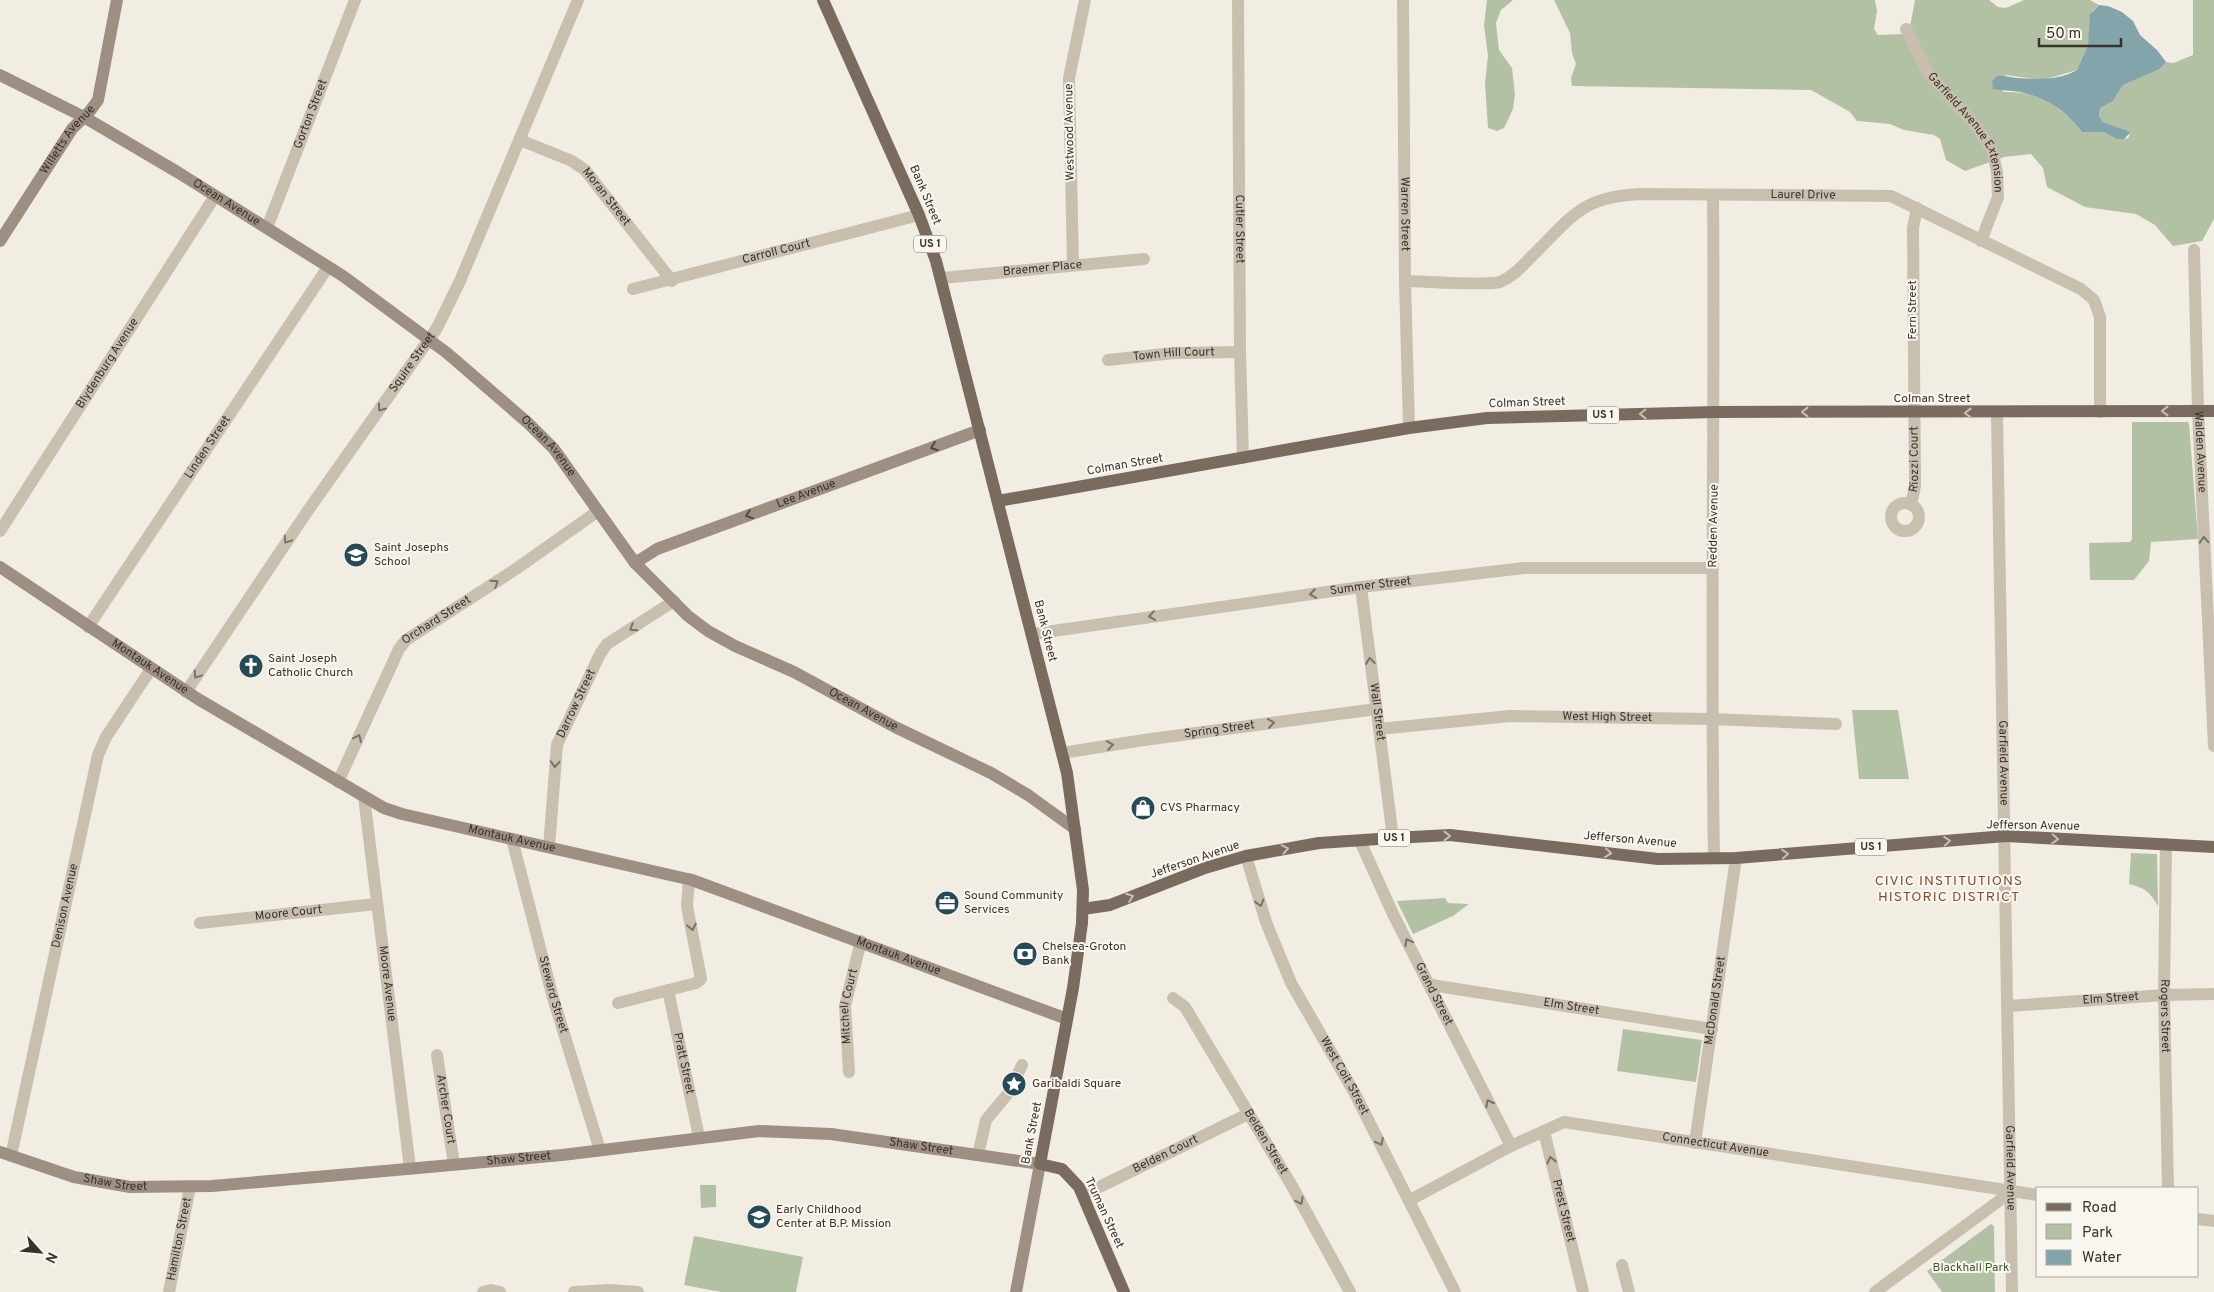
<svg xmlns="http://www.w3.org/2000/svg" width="2214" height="1292" font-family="Overpass,sans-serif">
<rect width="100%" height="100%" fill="#f2ede3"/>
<path fill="#b2c0a4" d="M1487,0H1513L1501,10L1496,23L1499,50L1512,68L1515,94L1513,109L1504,128L1497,131L1488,128L1485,83L1488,56L1484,25Z
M1554,0H1875L1877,11L1874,29L1878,35L1905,34L1910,27L1915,0H1989L1998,7L2006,8L2024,0H2090L2099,5L2092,11L2088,45L2077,70L2043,80L2005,75L2003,92C2039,91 2060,106 2082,132C2089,132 2098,130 2104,132C2113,134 2117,141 2128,138L2131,132L2103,122L2099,116L2100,108L2113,101L2123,85L2160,69L2166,62L2174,63L2193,55V0H2214V219L2202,241L2173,246L2155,225L2136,214L2085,207L2047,187L2043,168L2031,154L2004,157L1965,171L1946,160L1940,139L1934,135L1904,130L1890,124L1857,121L1850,112L1811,90L1572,86L1571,78L1576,64L1572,53L1570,33Z
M2132,422H2188L2189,424L2198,539L2151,542L2149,561L2134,580H2090L2089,543L2130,542L2132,539Z
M1852,710H1898L1909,779H1859Z
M2131,853L2157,854L2158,906C2150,892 2145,888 2129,884Z
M1445,898L1448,903L1469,904L1453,916L1413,934L1397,901Z
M1623,1029L1702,1040L1696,1082L1617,1071Z
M700,1185H716V1207L701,1208Z
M1991,1224L1994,1226L1995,1292H1942L1927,1271Z
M694,1236L803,1257L796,1292H721L684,1285Z"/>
<path fill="#84a4ac" d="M2099,5L2108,6L2122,12L2133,21L2140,35L2157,50L2166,62L2160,69L2123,85L2113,101L2100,108L2099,116L2103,122L2131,132L2124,139H2117L2104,132H2082C2063,109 2049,99 2020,92C2011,90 2002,91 1993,89L1992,81L1997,76C2005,75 2011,78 2017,78C2038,79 2057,81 2077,70L2088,45L2090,14Z"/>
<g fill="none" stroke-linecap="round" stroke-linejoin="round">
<g stroke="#c9bfaf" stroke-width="12">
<path id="s1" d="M1238,0L1240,352L1243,458"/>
<path id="s2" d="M1403,0L1405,281L1409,428"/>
<path id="s3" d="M1906,29L1928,73L1976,126L1992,150L1997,172L1998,197L1981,241"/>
<path id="s4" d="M520,140L572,161L585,170L672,281"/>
<path d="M1713,195C1715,416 1710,637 1714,857"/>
<path id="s5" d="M267,228L355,0"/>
<path id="s6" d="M2194,250L2198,411L2214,746"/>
<path d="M1073,265L1069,78L1085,0"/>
<path id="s7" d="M942,278L1144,259"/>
<path id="s8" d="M1405,281C1421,281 1489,286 1500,282C1514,276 1523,265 1533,255C1573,216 1582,196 1642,194L1891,196L2081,289L2094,300L2100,317V412"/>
<path id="s9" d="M633,289L919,215"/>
<path id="s10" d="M1108,360L1174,353L1240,352"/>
<path id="s11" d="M1997,413L2012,1292"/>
<circle cx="1905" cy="517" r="14"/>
<path id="s12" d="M1911,505L1915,486L1913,228L1917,208"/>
<path id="s13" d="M0,531L215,196"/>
<path id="s14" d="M1361,587L1393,838"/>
<path id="s15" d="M88,627L328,267"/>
<path id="s16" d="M1032,634L1361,587L1524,568H1713"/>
<path id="s17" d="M186,692L309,509L437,328L460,281L578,0"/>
<path id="s18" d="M1379,729L1510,716L1711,719L1836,724"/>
<path id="s19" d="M1062,753L1144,740L1376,709"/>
<path id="s20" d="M338,782L399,649L406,640L516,569L598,511"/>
<path id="s21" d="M364,797L410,1168"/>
<path id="s22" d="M512,839L553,998L600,1150"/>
<path id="s23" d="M1360,841L1393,914L1511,1146"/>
<path id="s24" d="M2166,844L2164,995L2168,1188"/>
<path id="s25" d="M549,847L557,745L600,654L607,644L674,601"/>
<path id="s26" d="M1246,856L1266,922L1291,983L1354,1092L1455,1292"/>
<path id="s27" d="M200,923L376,904"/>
<path id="s28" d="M1431,985L1712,1029"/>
<path id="s29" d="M668,990L699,1137"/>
<path id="s30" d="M1173,998L1185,1007L1292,1186L1350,1292"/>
<path d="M618,1003L696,983L701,979L687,906L689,879"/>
<path id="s31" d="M2009,1006L2164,995L2214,994"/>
<path id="s32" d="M437,1055L454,1164"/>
<path id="s33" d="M849,1072L845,1006L861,941"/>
<path id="s34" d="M1544,1131L1583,1292"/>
<path id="s35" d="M1695,1143L1736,858"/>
<path d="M978,1155L986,1120L1010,1091L1022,1065"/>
<path id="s36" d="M11,1156L98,755L106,737L151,669"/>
<path id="s37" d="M1083,1195L1248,1114"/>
<path id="s38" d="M1410,1200L1511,1146L1564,1122L2038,1195"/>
<path d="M2198,1219L2214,1221"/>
<path d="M1622,1265L1629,1292"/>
<path id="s39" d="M169,1292L190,1187"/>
<path d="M483,1292L491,1290L500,1292"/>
<path d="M574,1292L610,1290L638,1292"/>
<path d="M1875,1292L2011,1192"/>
</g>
<g stroke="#9d8f81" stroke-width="12">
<path id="s40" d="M0,75L84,117L179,173L343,276L447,353L528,423L554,449L635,563L688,616L708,631L735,646L794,672L895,727L991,773L1028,795L1075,829"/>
<path id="s41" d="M0,241L72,129L90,111L98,100L117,0"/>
<path id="s42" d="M635,563L657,549L980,430"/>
<path id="s43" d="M0,567L198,699L384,808L402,814L692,880L1067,1019"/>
<path id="s44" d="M0,1152L74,1177L130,1187L212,1186L362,1173L562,1155L759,1131L831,1134L1040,1164L1016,1292"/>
</g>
<path stroke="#796c5f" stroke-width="12" d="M823,0L919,215L936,261L1067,773L1083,890L1082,923L1073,988L1040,1164L1062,1169L1079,1187L1124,1292
M998,501L1409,428L1487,418L1715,412L2214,411
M1083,909L1110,905L1205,868L1246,856L1319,843L1393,838L1450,835L1658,859L1736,858L2006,836L2214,847"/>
</g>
<defs><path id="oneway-chevron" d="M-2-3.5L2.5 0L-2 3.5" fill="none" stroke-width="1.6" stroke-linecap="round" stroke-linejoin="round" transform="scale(1.25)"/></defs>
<g stroke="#7a7167">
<use href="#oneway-chevron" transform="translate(381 408) rotate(126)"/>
<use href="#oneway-chevron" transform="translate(287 540) rotate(124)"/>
<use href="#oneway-chevron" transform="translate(2204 540) rotate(-93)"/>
<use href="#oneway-chevron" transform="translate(495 583) rotate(-33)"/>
<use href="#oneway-chevron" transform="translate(1313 594) rotate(172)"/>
<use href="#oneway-chevron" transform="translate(1152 616) rotate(172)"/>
<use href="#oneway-chevron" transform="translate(633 628) rotate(147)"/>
<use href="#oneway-chevron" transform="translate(1370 661) rotate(-97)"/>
<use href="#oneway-chevron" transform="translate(197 675) rotate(124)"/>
<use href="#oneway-chevron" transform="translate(1271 723) rotate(-8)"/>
<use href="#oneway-chevron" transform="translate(358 738) rotate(-65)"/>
<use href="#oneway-chevron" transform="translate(1110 745) rotate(-9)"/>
<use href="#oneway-chevron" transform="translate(555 764) rotate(94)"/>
<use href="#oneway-chevron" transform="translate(1260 903) rotate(73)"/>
<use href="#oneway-chevron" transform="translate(692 927) rotate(78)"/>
<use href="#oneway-chevron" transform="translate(1408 942) rotate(-118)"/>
<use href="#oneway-chevron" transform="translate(1489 1103) rotate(-117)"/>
<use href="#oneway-chevron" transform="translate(1380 1142) rotate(63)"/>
<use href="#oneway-chevron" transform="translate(1551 1160) rotate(-104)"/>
<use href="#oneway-chevron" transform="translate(1300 1201) rotate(61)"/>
</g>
<g stroke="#c6bfb5">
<use href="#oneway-chevron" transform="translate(2165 411) rotate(180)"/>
<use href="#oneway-chevron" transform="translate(1805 412) rotate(-180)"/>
<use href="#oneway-chevron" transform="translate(1968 413) rotate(180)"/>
<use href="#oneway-chevron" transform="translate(1643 414) rotate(179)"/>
<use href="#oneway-chevron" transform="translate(1447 836)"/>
<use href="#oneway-chevron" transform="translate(2055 839) rotate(3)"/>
<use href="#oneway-chevron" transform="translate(1947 841) rotate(-4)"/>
<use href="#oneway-chevron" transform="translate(1285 849) rotate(-11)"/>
<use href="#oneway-chevron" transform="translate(1608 853) rotate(6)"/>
<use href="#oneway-chevron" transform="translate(1785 854) rotate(-4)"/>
<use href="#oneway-chevron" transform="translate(1130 897) rotate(-20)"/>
</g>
<g stroke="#524941">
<use href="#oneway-chevron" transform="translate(934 447) rotate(160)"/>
<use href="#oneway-chevron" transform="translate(749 515) rotate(160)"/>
</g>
<defs>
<symbol id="school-disc" viewBox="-11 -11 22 22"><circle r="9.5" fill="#264b56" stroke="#f9f6ef"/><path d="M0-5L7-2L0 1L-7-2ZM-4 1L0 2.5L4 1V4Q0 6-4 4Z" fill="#fff"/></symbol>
<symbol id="church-disc" viewBox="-11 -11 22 22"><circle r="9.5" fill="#264b56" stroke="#f9f6ef"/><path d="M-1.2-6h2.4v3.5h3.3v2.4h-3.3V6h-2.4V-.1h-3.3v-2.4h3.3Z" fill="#fff"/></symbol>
<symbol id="shop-disc" viewBox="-11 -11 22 22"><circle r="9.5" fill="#264b56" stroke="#f9f6ef"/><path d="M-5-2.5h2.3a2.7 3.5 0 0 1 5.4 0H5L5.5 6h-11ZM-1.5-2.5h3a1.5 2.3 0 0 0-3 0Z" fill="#fff"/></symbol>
<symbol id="office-disc" viewBox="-11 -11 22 22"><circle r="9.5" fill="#264b56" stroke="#f9f6ef"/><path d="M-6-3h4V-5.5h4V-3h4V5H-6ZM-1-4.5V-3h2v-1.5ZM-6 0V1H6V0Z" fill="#fff"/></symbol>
<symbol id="bank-disc" viewBox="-11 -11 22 22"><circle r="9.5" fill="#264b56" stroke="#f9f6ef"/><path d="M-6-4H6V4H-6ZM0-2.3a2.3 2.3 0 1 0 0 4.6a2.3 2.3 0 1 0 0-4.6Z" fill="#fff"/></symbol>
<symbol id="sight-disc" viewBox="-11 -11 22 22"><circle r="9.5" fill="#264b56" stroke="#f9f6ef"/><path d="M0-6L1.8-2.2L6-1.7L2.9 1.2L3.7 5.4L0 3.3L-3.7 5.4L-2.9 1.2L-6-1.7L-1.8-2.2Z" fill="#fff"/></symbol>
</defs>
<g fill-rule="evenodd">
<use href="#school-disc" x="342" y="541" width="28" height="28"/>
<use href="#church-disc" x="237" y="652" width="28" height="28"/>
<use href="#shop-disc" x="1129" y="794" width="28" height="28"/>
<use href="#office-disc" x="933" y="889" width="28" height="28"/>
<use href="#bank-disc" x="1011" y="940" width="28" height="28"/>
<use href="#sight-disc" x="1000" y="1070" width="28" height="28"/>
<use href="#school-disc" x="745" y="1203" width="28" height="28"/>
</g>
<g text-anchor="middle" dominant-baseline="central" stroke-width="4" stroke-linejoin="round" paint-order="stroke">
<g fill="#f9f6ef" stroke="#736d66" stroke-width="1">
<rect x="914" y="235.5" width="32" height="17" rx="4"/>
<rect x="1587" y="406.5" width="32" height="17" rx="4"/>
<rect x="1378" y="829.5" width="32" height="17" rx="4"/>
<rect x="1855" y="838.5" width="32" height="17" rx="4"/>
</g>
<g font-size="11" font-weight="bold" fill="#39322c">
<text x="930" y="244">US 1</text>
<text x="1603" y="415">US 1</text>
<text x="1394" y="838">US 1</text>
<text x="1871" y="847">US 1</text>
</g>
<g font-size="12" fill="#39322c" stroke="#f9f6ef">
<text stroke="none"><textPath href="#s5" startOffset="122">Gorton Street</textPath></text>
<text transform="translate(1070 132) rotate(-91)">Westwood Avenue</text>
<text stroke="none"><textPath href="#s3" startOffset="122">Garfield Avenue Extension</textPath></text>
<text stroke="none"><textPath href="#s41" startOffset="122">Willetts Avenue</textPath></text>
<text transform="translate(925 195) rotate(67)">Bank Street</text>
<text stroke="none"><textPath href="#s8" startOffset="429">Laurel Drive</textPath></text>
<text stroke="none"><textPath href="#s4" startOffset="106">Moran Street</textPath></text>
<text stroke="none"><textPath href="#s40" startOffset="260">Ocean Avenue</textPath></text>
<text stroke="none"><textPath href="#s2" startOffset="214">Warren Street</textPath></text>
<text stroke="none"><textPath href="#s1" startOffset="229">Cutler Street</textPath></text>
<text stroke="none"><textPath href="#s9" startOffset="148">Carroll Court</textPath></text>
<text stroke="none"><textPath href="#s7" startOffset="101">Braemer Place</textPath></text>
<text transform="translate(1913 310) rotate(-90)">Fern Street</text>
<text stroke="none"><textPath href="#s10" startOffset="66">Town Hill Court</textPath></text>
<text stroke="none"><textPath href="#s17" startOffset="400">Squire Street</textPath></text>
<text stroke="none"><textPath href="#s13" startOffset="199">Blydenburg Avenue</textPath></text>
<text x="1932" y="399">Colman Street</text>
<text transform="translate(1527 403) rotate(-2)">Colman Street</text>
<text stroke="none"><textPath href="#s40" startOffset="665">Ocean Avenue</textPath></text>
<text stroke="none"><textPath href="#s15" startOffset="216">Linden Street</textPath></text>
<text stroke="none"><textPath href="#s6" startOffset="202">Walden Avenue</textPath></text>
<text stroke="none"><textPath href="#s12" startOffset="46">Riozzi Court</textPath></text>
<text transform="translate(1125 465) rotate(-10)">Colman Street</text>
<text stroke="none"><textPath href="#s42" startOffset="185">Lee Avenue</textPath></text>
<text transform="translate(1714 526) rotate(-89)">Redden Avenue</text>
<text stroke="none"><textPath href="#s16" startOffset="342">Summer Street</textPath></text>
<text stroke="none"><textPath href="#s20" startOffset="194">Orchard Street</textPath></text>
<text transform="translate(1045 631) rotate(76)">Bank Street</text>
<text stroke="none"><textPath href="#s43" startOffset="180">Montauk Avenue</textPath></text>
<text stroke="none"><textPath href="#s25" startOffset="148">Darrow Street</textPath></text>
<text stroke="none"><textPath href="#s40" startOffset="1085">Ocean Avenue</textPath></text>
<text stroke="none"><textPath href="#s14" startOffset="126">Wall Street</textPath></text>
<text stroke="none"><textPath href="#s18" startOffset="229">West High Street</textPath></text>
<text stroke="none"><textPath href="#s19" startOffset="159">Spring Street</textPath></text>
<text stroke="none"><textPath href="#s11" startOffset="350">Garfield Avenue</textPath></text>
<text transform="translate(2033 826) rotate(1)">Jefferson Avenue</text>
<text stroke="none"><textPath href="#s43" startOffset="585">Montauk Avenue</textPath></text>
<text transform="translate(1630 840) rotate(5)">Jefferson Avenue</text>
<text transform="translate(1195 860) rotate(-19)">Jefferson Avenue</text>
<text stroke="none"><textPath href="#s36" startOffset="256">Denison Avenue</textPath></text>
<text stroke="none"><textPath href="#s27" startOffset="89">Moore Court</textPath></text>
<text stroke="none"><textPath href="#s43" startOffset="990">Montauk Avenue</textPath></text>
<text stroke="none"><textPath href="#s21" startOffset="188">Moore Avenue</textPath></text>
<text stroke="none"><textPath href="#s23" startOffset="170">Grand Street</textPath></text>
<text stroke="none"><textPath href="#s22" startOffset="161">Steward Street</textPath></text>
<text stroke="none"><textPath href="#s31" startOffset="102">Elm Street</textPath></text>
<text stroke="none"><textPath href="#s35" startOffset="144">McDonald Street</textPath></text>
<text stroke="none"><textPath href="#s33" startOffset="66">Mitchell Court</textPath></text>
<text stroke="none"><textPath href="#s28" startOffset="142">Elm Street</textPath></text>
<text stroke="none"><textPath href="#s24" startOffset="172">Rogers Street</textPath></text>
<text stroke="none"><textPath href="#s29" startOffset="75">Pratt Street</textPath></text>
<text stroke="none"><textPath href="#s26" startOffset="242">West Coit Street</textPath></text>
<text stroke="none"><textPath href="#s32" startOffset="55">Archer Court</textPath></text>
<text transform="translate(1032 1133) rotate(-79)">Bank Street</text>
<text stroke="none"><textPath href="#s30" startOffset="172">Belden Street</textPath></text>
<text stroke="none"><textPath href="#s38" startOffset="326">Connecticut Avenue</textPath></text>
<text stroke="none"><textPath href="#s44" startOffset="930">Shaw Street</textPath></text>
<text stroke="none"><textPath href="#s37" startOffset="92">Belden Court</textPath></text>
<text stroke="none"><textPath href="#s44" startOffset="525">Shaw Street</textPath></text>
<text stroke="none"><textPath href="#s11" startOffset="755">Garfield Avenue</textPath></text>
<text stroke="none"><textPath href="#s44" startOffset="120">Shaw Street</textPath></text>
<text stroke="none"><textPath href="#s34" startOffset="82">Prest Street</textPath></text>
<text transform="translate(1104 1213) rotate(65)">Truman Street</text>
<text stroke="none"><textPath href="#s39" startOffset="54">Hamilton Street</textPath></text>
</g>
<g font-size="12" fill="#39322c" stroke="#f9f6ef" text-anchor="start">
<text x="374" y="548">Saint Josephs<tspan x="374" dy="14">School</tspan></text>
<text x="268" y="659">Saint Joseph<tspan x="268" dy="14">Catholic Church</tspan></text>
<text x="1160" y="808">CVS Pharmacy</text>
<text x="964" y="896">Sound Community<tspan x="964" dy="14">Services</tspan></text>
<text x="1042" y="947">Chelsea-Groton<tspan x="1042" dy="14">Bank</tspan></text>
<text x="1032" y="1084">Garibaldi Square</text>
<text x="776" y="1210">Early Childhood<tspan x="776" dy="14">Center at B.P. Mission</tspan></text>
</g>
<g font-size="12" fill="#435533" stroke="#f9f6ef">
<text x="1971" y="1268">Blackhall Park</text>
</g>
<g font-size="14" letter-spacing="1" fill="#804e2e" stroke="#f9f6ef">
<text x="1949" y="881">CIVIC INSTITUTIONS<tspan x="1949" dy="16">HISTORIC DISTRICT</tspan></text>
</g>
</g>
<rect x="2036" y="1187" width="162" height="90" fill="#f9f6ef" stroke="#aca8a1"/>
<rect x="2046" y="1203" width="25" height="8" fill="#796c5f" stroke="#aca8a1"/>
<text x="2082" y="1212" font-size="15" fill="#39322c">Road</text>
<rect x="2046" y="1224" width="25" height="15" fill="#b2c0a4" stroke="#aca8a1"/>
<text x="2082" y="1237" font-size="15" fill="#39322c">Park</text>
<rect x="2046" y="1250" width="25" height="15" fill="#84a4ac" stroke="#aca8a1"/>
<text x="2082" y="1262" font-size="15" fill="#39322c">Water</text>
<g transform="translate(40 1252) rotate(117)" stroke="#f9f6ef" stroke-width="4" paint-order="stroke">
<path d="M0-4L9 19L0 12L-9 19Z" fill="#39322c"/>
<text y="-8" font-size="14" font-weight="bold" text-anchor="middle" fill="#39322c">N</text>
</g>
<path d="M2039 38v8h82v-8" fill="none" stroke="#39322c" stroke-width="2.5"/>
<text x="2046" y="38" font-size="15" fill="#39322c" stroke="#f9f6ef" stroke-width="4" paint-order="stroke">50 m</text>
</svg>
